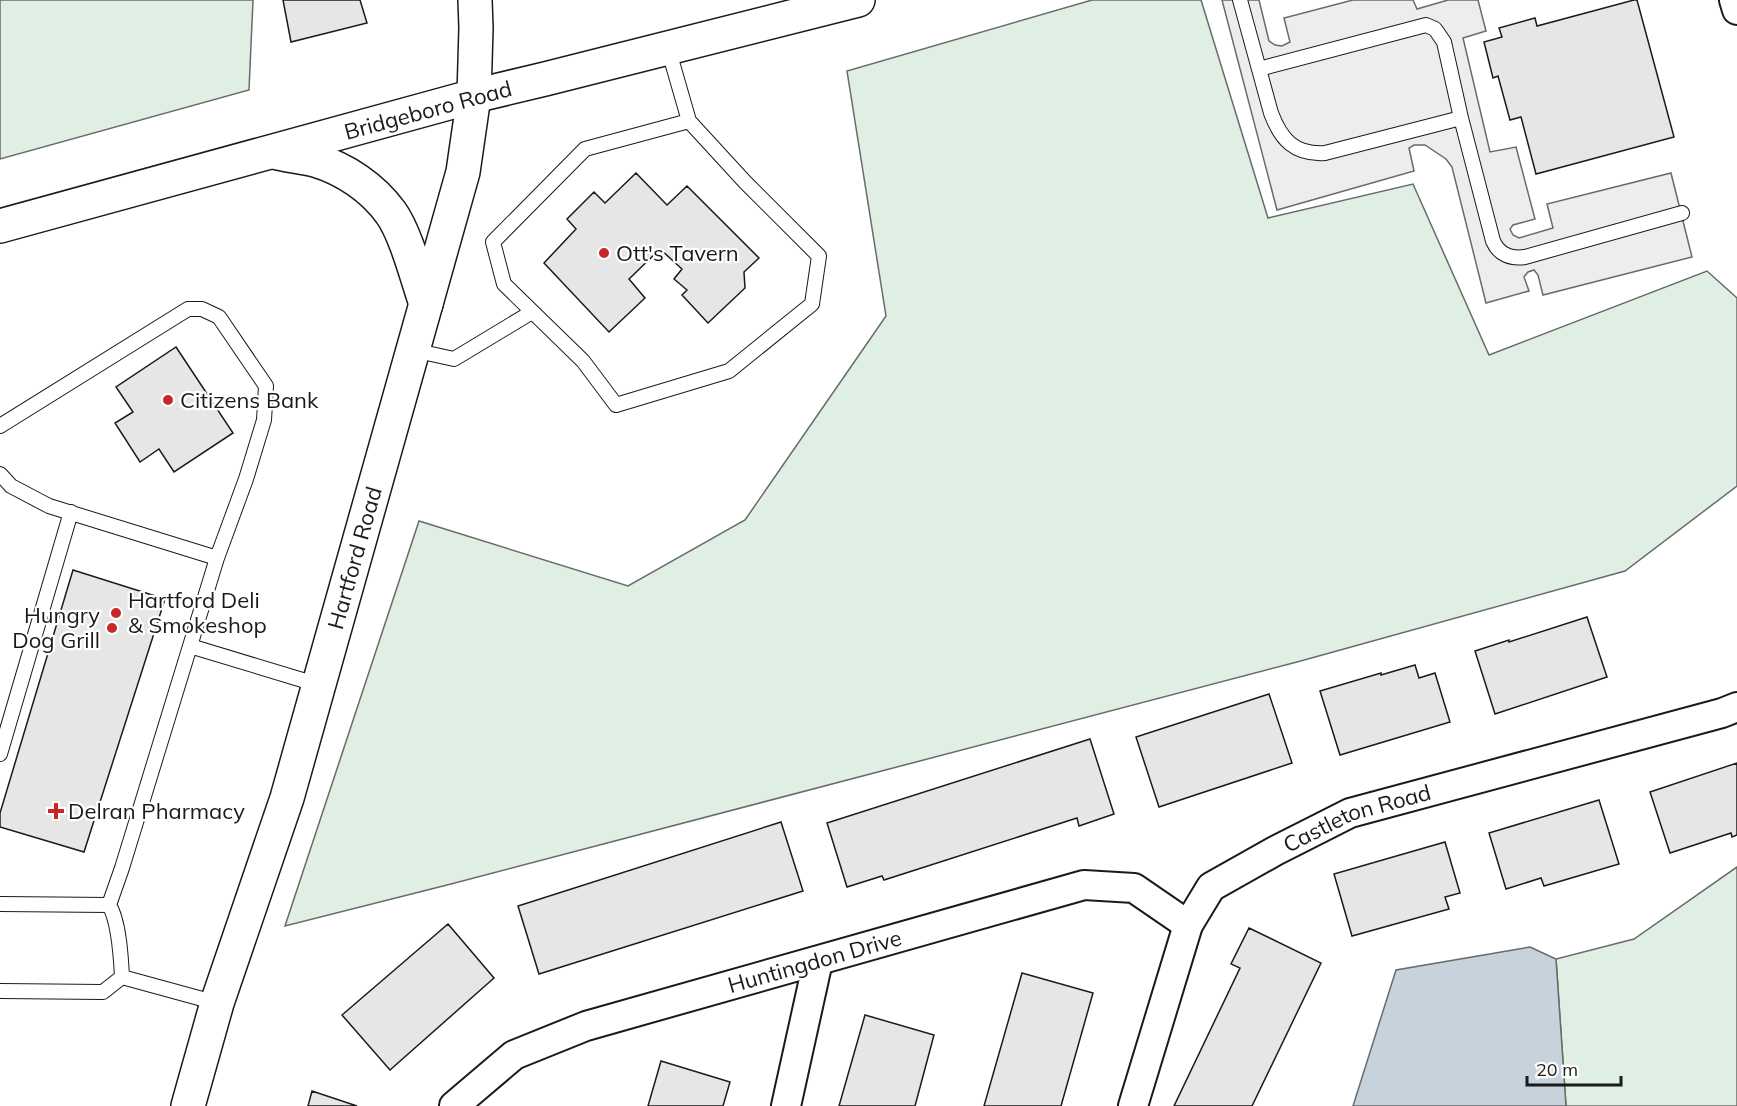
<svg xmlns="http://www.w3.org/2000/svg" width="1737" height="1106" font-family="Mulish,sans-serif">
<rect width="100%" height="100%" fill="#fff"/>
<path fill="#e0efe3" stroke="#6a6a6a" stroke-width="1.5" d="M0,0H253L249,90L0,159Z
M1092,0H1201L1268,218L1413,184L1489,355L1707,271L1737,298V486L1625,571L1297,662L451,884L285,926L419,521L628,586L745,520L886,316L847,71Z
M1737,867V1106H1566L1556,959L1634,939Z"/>
<path fill="#ededed" stroke="#6a6a6a" stroke-width="1.5" d="M1222,0H1259L1269,41L1275,45L1282,46L1290,42L1284,18L1353,0H1413L1417,9L1448,0H1478L1486,31L1463,38L1490,152L1516,147L1535,219L1513,225L1510,229L1513,235L1519,238L1553,228L1547,204L1671,173L1692,257L1543,295L1538,275L1534,270L1528,272L1524,277L1529,291L1486,303L1452,167L1446,159L1425,145H1414L1409,148L1414,171L1277,210Z"/>
<path fill="#c6d2dc" stroke="#6a6a6a" stroke-width="1.5" d="M1530,947L1556,959L1566,1106H1353L1396,970Z"/>
<path fill="#e6e6e6" stroke="#1a1a1a" stroke-width="1.5" d="M283,0H360L367,23L291,42Z
M1634,0H1637L1674,137L1536,174L1521,117L1510,120L1498,76L1493,78L1484,42L1502,37L1499,28L1535,18L1537,26Z
M636,173L667,205L687,186L759,258L744,272L745,288L708,323L682,295L687,290L674,279L682,269L660,249L629,279L645,298L609,332L544,263L576,229L567,219L594,192L605,203Z
M176,347L233,433L174,472L159,449L140,462L115,423L133,412L116,387Z
M73,570L165,599L84,852L0,827V813Z
M1587,617L1607,677L1495,714L1475,651L1509,640V642Z
M1415,665L1419,678L1435,673L1450,722L1340,755L1320,691L1381,673V675Z
M1269,694L1292,763L1159,807L1136,737Z
M1090,739L1114,814L1079,826L1077,818L884,880L882,876L847,887L827,823Z
M1737,763V835L1732,837L1731,833L1670,853L1650,792Z
M1599,800L1619,864L1544,886L1541,878L1506,889L1489,833Z
M781,822L803,891L539,974L518,906Z
M1445,842L1460,893L1445,897L1449,909L1352,936L1334,874Z
M448,924L494,978L390,1070L342,1015Z
M1249,928L1321,963L1252,1106H1174L1240,968L1231,964Z
M1022,973L1093,993L1061,1106H984Z
M865,1015L934,1035L915,1106H839Z
M661,1061L730,1082L723,1106H648Z
M312,1091L357,1106H308Z"/>
<g fill="none" stroke-linecap="round" stroke-linejoin="round">
<defs>
<path id="service" d="M1240,0L1271,113C1281,140 1295,155 1325,153L1461,118
M668,48L689,121L745,182L819,256L812,304L729,371L616,405L583,361L504,284L493,242L585,149L689,121
M1259,69L1426,25L1435,29L1444,42L1461,118L1493,241C1499,255 1511,259 1525,257L1682,213
M413,350L454,359L532,312
M0,426L188,309H202L219,317L266,386L264,420L246,479L217,558
M0,474L11,486L49,506L217,558L122,868L109,905L0,904
M190,646L319,685
M0,754L71,512
M109,905C119,921 121,957 122,977
M122,977L217,1003
M0,991L103,992L122,977"/>
<g id="minor">
<path d="M1734,0L1737,10"/>
<path id="s1" d="M454,1106L514,1055L586,1026L1084,885L1134,888L1188,925"/>
<path d="M786,1106L818,961"/>
<path id="s2" d="M1133,1106L1188,925L1211,887L1275,851L1350,813L1722,713L1737,707"/>
</g>
<g id="secondary">
<path d="M278,153C290,156 303,157 315,160C345,169 373,188 391,213C406,234 417,278 426,304"/>
<path d="M0,226L474,96"/>
<path id="s3" d="M188,1106L217,1003L287,798L463,172L474,96L476,28L475,0"/>
</g>
<path id="primary" d="M474,96L545,79L858,0"/>
</defs>
<use href="#service" stroke="#1a1a1a" stroke-width="16"/>
<use href="#minor" stroke="#1a1a1a" stroke-width="32"/>
<use href="#secondary" stroke="#1a1a1a" stroke-width="36"/>
<use href="#primary" stroke="#1a1a1a" stroke-width="36"/>
<use href="#service" stroke="#fff" stroke-width="14"/>
<use href="#minor" stroke="#fff" stroke-width="28"/>
<use href="#secondary" stroke="#fff" stroke-width="33"/>
<use href="#primary" stroke="#fff" stroke-width="33"/>
</g>
<g fill="#c62828" stroke="#fff" stroke-width="2">
<circle cx="604" cy="253" r="6"/>
<circle cx="168" cy="400" r="6"/>
<circle cx="116" cy="613" r="6"/>
<circle cx="112" cy="628" r="6"/>
<path d="M53 802h6v6h6v6h-6v6h-6v-6h-6v-6h6z"/>
</g>
<g text-anchor="middle" dominant-baseline="central" stroke-width="4.5" stroke-linejoin="round" paint-order="stroke">
<g font-size="22" fill="#1a1a1a" stroke="#fff">
<text transform="translate(428 110) rotate(-15)">Bridgeboro Road</text>
<text stroke="none"><textPath href="#s3" startOffset="573">Hartford Road</textPath></text>
<text stroke="none"><textPath href="#s2" startOffset="396">Castleton Road</textPath></text>
<text stroke="none"><textPath href="#s1" startOffset="394">Huntingdon Drive</textPath></text>
</g>
<g font-size="22" fill="#1a1a1a" stroke="#fff" text-anchor="start">
<text x="616" y="253">Ott's Tavern</text>
<text x="180" y="400">Citizens Bank</text>
<text x="128" y="600">Hartford Deli<tspan x="128" dy="25">&amp; Smokeshop</tspan></text>
<text x="100" y="615" text-anchor="end">Hungry<tspan x="100" dy="25">Dog Grill</tspan></text>
<text x="68" y="811">Delran Pharmacy</text>
</g>
</g>
<path d="M1527 1076v9h94v-9" fill="none" stroke="#1a1a1a" stroke-width="3"/>
<text x="1536" y="1076" font-size="18" fill="#1a1a1a" stroke="#ffffff" stroke-width="4.5" paint-order="stroke">20 m</text>
</svg>
